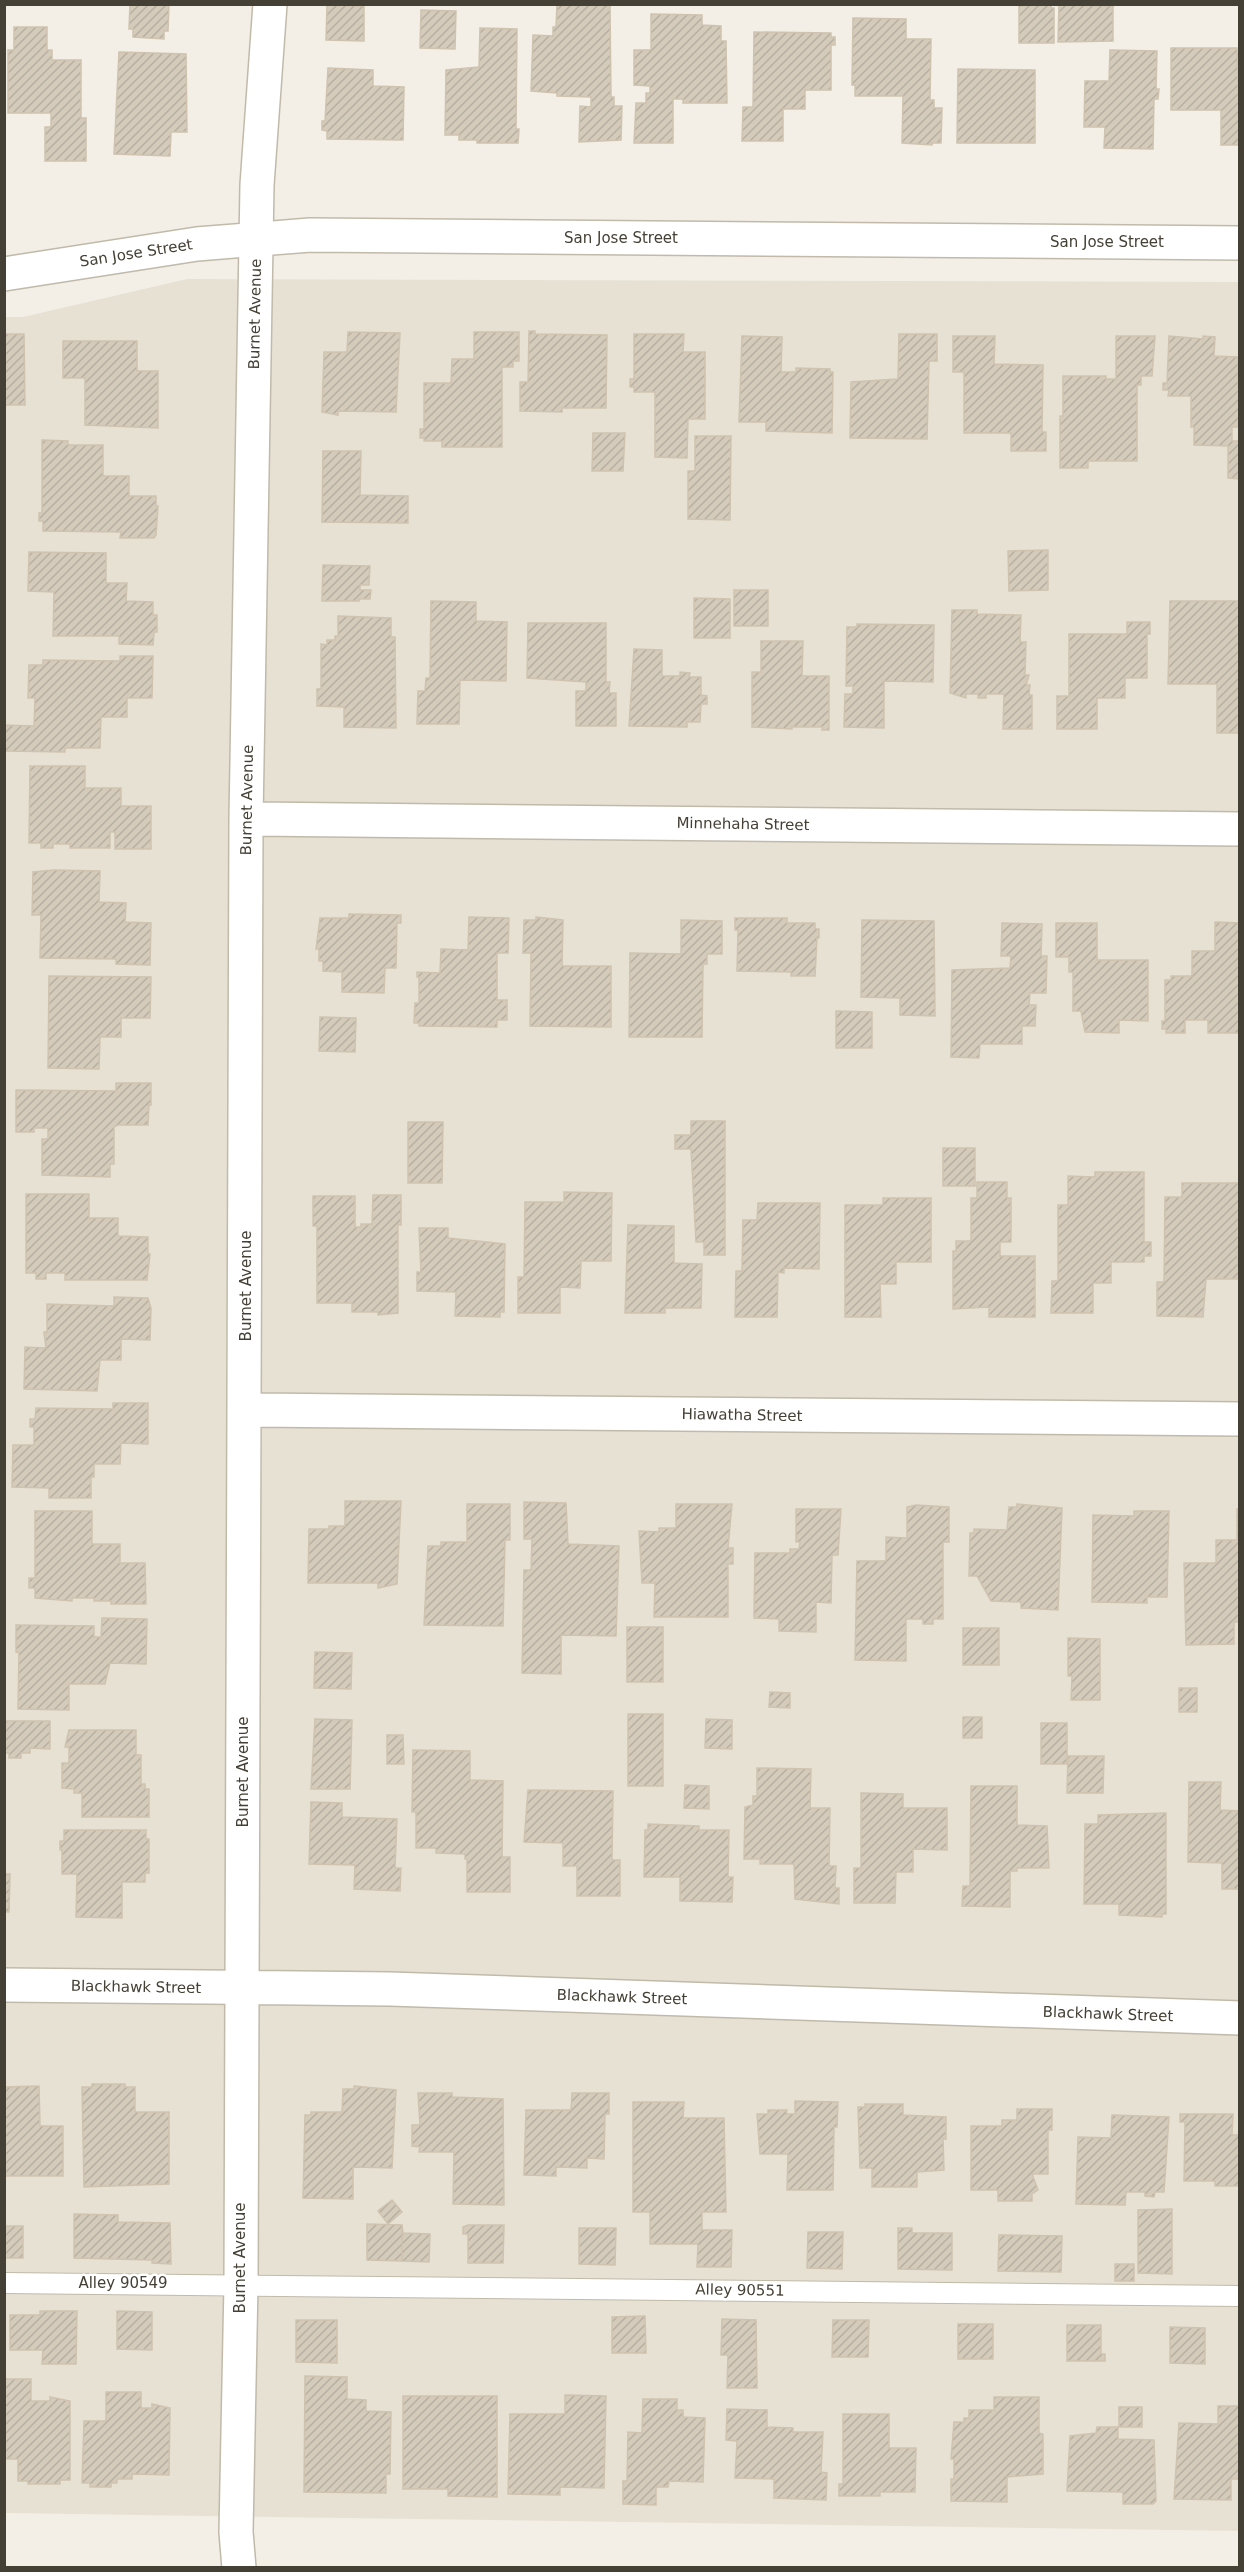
<svg xmlns="http://www.w3.org/2000/svg" width="1244" height="2572" font-family="'DejaVu Sans',sans-serif">
<defs>
<pattern id="building-hatch" width="6" height="6" patternUnits="userSpaceOnUse" patternTransform="scale(1.5)"><rect width="6" height="6" fill="#d4cbbb"/><path d="M-1 1l2-2M0 6l6-6M5 7l2-2" fill="none" stroke="#b7afa1"/></pattern>
</defs>
<rect width="100%" height="100%" fill="#f3efe6"/>
<path fill="#e7e1d4" d="M187,279L1239,282V2531L5,2513V317H23Z"/>
<path fill="url(#building-hatch)" stroke="#cfc3af" stroke-width="1.5" d="M130,4H169L168,31H164V39L133,37V29H129Z
M557,4H610L611,97H614V106H622L621,140L579,142L580,106L591,107V97L557,96V93L531,91L533,35L553,36V27H556Z
M1033,4H1051V8H1054V43H1019V6Z
M1059,4L1113,6V41L1058,42Z
M327,5L364,6V41L326,40Z
M421,10L456,11L455,49L420,48Z
M651,14L702,15V25L721,26V41H726L727,103H683V99H673V143H634L636,103H646V93H650V86L634,85V50H651Z
M853,18L906,19V39H931L930,100H934V108H942L941,143H932V145L902,143L903,96H855V85H852Z
M14,27H47V50H52V60H81V118H86V161H45V127H51V113H8V50H14Z
M480,28L517,29L516,129H519L518,143H477V140H459V135H445L446,70L479,67Z
M754,32L831,33V37H835V45H831V90H805V109H783V141H742L743,107H753Z
M1171,48H1237L1240,145H1221V110H1171Z
M1110,50L1157,51L1156,89H1159L1158,99H1154L1153,149L1104,148L1105,127H1084L1085,81H1109Z
M119,52L186,54L187,132H171L170,156L114,154Z
M328,68L373,70V86L404,87L403,140L327,139V131L322,130V121H325Z
M958,69L1035,70V143H957Z
M529,331H535V334L607,335L606,408H562V412L520,411V382H528Z
M348,332L400,333L396,412L338,411V415L322,412L324,352H347Z
M474,332H519V361H513V367H502V447H442V441H424V438H420V429H424V383H451L452,359H474Z
M4,334H24L25,405H4Z
M634,334H684L683,352H705V419H688L687,458L655,457V392H634V387H630V379H634Z
M899,334H937V361H929L927,439L850,438L851,382L898,379Z
M742,336L782,337L781,372H796V368L830,369V372H833L832,433L766,431V422H739Z
M953,336H995L994,364L1043,365L1042,432H1046V451H1011V433H964V372H953Z
M1116,336H1155L1152,376H1141V385H1137V461H1088V468H1060V416H1063V376H1106V379H1116Z
M1169,336L1203,339V336L1215,337L1214,356L1238,357L1239,427H1232V441H1240V479L1228,478V446L1194,445V427H1191V396H1168L1169,390H1163V383H1167Z
M63,341H137V371H158V428L85,425V378H63Z
M593,433H625L623,471H592Z
M695,436H731L730,520L688,519V471H695Z
M42,440L68,441V445H103V476H129V496H156V506H158L156,535L154,538H120L121,532L43,531V521H39V513H42Z
M323,451H361L360,495L408,496V523L322,522Z
M1048,550V590L1009,591L1008,551Z
M29,552L106,553V583H127L126,601L153,602V615H157V632H154L153,645L119,644V636H53L54,592L28,591Z
M323,565L370,566L369,585H360V590H371L370,599H359V601H322Z
M734,590H768V626H734Z
M694,598L730,599V638H694Z
M431,601L476,602V621L507,622L506,681L460,680L459,724H417L418,691H425L426,678H430Z
M1170,601H1240V733H1217V684H1168Z
M952,610H977V614L1021,615L1020,642H1026L1025,675H1029L1026,685H1030L1029,695H1032V729H1003L1004,694H986V698H978V694H966V698L950,693Z
M338,616L391,618V637H395L396,728L344,727V707L317,706V689H321V644L327,645V640H335V636H338Z
M1127,622H1150V634H1147V678H1125V698H1097V729H1057V696H1069V634H1127Z
M528,623H606V682H610L609,693H616V726H576V691H586V682L527,678Z
M857,624L934,625L933,682L884,681V728L844,727L845,694H853V686H846L847,627H857Z
M761,641H803L802,676H829V730H822V727H792V729L752,727V672H761Z
M634,649L662,650V676H680V672L690,673L689,677H701V695L707,696V704H701L700,722H687V727L629,726Z
M120,656H153L152,698H127V717H101L100,748H65V752L4,751V725L34,726L35,698H28L29,665H43V660L120,661Z
M30,766H85V788H121V806H151V849H115V832H110V848H70V844H53V848H41V843H29Z
M54,870L100,871L99,902L126,903L125,922L151,923L150,965L116,964V959L40,958L41,915H32L33,872Z
M349,914L401,915V923H397L396,968H385L384,993L342,992V972L323,971V961H319V949H316L320,918H349Z
M469,917L509,918L508,953H497V1000H507V1020H497V1027L419,1026V1023H414L415,1003H419V977H417V972L440,973L441,949L468,950Z
M536,917L563,920L562,966H611V1027L530,1026L531,953H523L524,920H536Z
M735,918H787V923H815V929H819V938H817L815,976H791V972L737,971L738,930H735Z
M681,920L722,921V954H707V964H703L702,1037H629L630,953L681,954Z
M862,920L934,921L935,1016L900,1015V998L861,997Z
M1215,922L1240,923V1033H1208V1020H1185V1033H1166V1029H1162V1021H1165V980H1171V976H1192V951H1215Z
M1002,923L1042,924L1041,956H1047L1046,993H1030L1029,1005H1036L1035,1026H1022V1044H980L979,1058L951,1057L952,970L1010,968L1011,956H1001Z
M1056,923H1097V960H1148V1021L1119,1020V1033L1085,1032L1081,1011H1073V972H1069V957H1056Z
M49,976L151,977L150,1018H121V1037H100L99,1069L48,1068Z
M836,1011L872,1012V1048H836Z
M320,1017L356,1018L355,1052L319,1051Z
M116,1083H151V1105H149L148,1125H118L114,1127V1164H110V1177L42,1175V1139H48V1128H34V1132H16V1090L116,1091Z
M691,1121H725V1255H704V1242H696L691,1149H675V1135H691Z
M408,1122H443L442,1183H408Z
M943,1148H975V1186H943Z
M1095,1172H1144V1242H1151V1256H1144V1262H1111V1283H1093V1313H1051L1052,1281H1058V1205H1068V1176L1095,1177Z
M977,1182H1007V1198H1011V1242H1000V1256H1035V1317H989V1307L953,1309V1251H956V1241H971V1198H977Z
M1182,1183H1240V1252H1237L1240,1279H1206L1203,1317L1157,1316V1282H1164L1165,1197H1182Z
M564,1192L612,1193L611,1261H581L580,1288L560,1287V1313H518V1277H524L525,1202H564Z
M26,1194H89V1218H118V1236L148,1237V1254H150L147,1280H65V1273H46V1279H36V1273H26Z
M373,1195H401V1225H398V1313L378,1315V1312H352V1303H317V1226H313V1196H355V1227H361V1224H372Z
M883,1198H931V1262H896V1284H880L881,1317H845V1205H883Z
M758,1203H820L819,1269L784,1268V1273L778,1272L777,1317H735L736,1271H742L743,1220H757Z
M628,1225L674,1226V1263L702,1264L701,1308H665V1313H625Z
M419,1228H448V1238L505,1244L504,1312H500V1317L455,1316L456,1292L417,1291V1272H421Z
M114,1297L148,1298L151,1308L150,1340L121,1339V1360H100L97,1391L24,1389L25,1347L46,1348L44,1332H47V1304L114,1306Z
M113,1403H148V1444L121,1443L120,1464H94V1477H91V1498H49V1488L12,1487L13,1445H34V1427H30V1419H35L36,1408L113,1409Z
M345,1501H401L397,1584L378,1588V1583H308L309,1529H329V1526H345Z
M524,1502L566,1503L568,1544L619,1546L616,1636L561,1635V1674L522,1673L524,1570H531L532,1539H524Z
M467,1504H510V1540H505L503,1626L424,1625L428,1546H441V1542H467Z
M676,1504H732L728,1548H733V1564H728V1617H654L655,1583H642L639,1531L659,1532V1528H676Z
M1017,1504L1062,1508L1058,1610L1021,1608V1602L991,1601L977,1576H969L970,1533H974V1529L1007,1530L1009,1507H1017Z
M916,1505L949,1507V1542H943V1619H933V1624H923V1619H906V1661L855,1660L857,1561H886V1537L907,1538V1507Z
M796,1509H841L838,1555H832L831,1603L816,1602V1632L779,1631V1619L754,1618L755,1553H790V1549H799L800,1542H796Z
M1237,1509H1240V1622H1234V1644L1186,1645L1184,1563H1216V1540H1237Z
M35,1511H92V1544H120V1563H145L146,1604H111V1601H94V1598H72V1601L35,1598V1588H29V1578H35Z
M1134,1511H1169L1167,1597H1147V1603L1092,1602L1093,1515L1134,1516Z
M102,1618L147,1619L146,1664L110,1663L105,1684H69V1710L18,1709L19,1653L16,1652V1625L94,1626V1637H101Z
M627,1627H663V1682H627Z
M963,1628H999V1665H963Z
M1068,1638L1100,1639V1700H1071L1072,1676H1068Z
M315,1652L352,1653L351,1689L314,1688Z
M1179,1688H1197V1712H1179Z
M770,1692L790,1693V1708L769,1707Z
M628,1714H663V1786H628Z
M963,1717H982V1738H963Z
M315,1719L352,1720L350,1789H311Z
M706,1719L732,1720V1749L705,1748Z
M4,1721H50V1749L30,1748V1753H21V1758H9V1753H4Z
M1041,1723H1067V1764H1041Z
M69,1730H136V1755H141V1784H145V1789H149V1817H82V1793H74V1789L62,1788V1763H69V1747H65Z
M387,1735H403L404,1764H387Z
M413,1750L470,1751V1780L503,1781L502,1857H510V1892H467V1859H465V1854L436,1853V1848H416V1812H412Z
M1068,1756H1104L1103,1793H1067Z
M757,1768L811,1769L810,1808H830L829,1866H836L835,1888H839V1904L795,1899L794,1864H760V1859H744L745,1807L753,1805V1796H757Z
M1189,1782H1221L1220,1810L1240,1811V1918L1239,1889H1222V1863L1188,1862Z
M685,1785L709,1786V1809L684,1808Z
M971,1786H1017V1825L1047,1826L1049,1868H1017V1871H1010V1907L962,1906L963,1886H970Z
M528,1790L613,1791L612,1860H620V1896H577V1866H563V1843L524,1842Z
M861,1793L903,1794V1808H947V1850L913,1849V1872H896L895,1903H854V1868H861Z
M311,1802L342,1803V1817L397,1819L395,1868H401L400,1891L354,1889L355,1865L309,1864Z
M1166,1813V1914H1162V1917L1119,1915V1904H1084L1085,1824H1098V1815Z
M648,1824L699,1826V1830H729L728,1877H733L732,1902L680,1901V1877H644L645,1830H648Z
M64,1830H146V1839H149V1873H145V1882H122V1918L76,1917L77,1874H62V1850H60V1841H64Z
M4,1874H10L9,1912H4Z
M92,2084H125V2087H135V2112H169V2184L84,2187L82,2087H92Z
M39,2086L40,2126H63V2176H6L4,2179V2087Z
M354,2086L396,2090L392,2168L353,2167V2199L303,2198L305,2115H311V2112H342L343,2089H354Z
M418,2093H452V2097L503,2099L504,2205L453,2204L454,2152H419L420,2147L412,2146V2125H420Z
M572,2093H609V2114H605L604,2159L587,2158V2168L556,2167V2176L524,2175L526,2110H571Z
M795,2101L838,2102L837,2127H834L833,2190H787L788,2154H760L757,2114H768V2110H787L786,2114H795Z
M633,2102H684L683,2118H724L726,2212H702V2230H732L731,2267H697L698,2244H650V2212H633Z
M865,2104H903V2115L946,2117V2139H943L944,2170L917,2172V2187H872V2168H860L858,2107H865Z
M1017,2109H1052V2130H1048V2174H1032L1038,2190L1032,2194V2201H998V2190H971V2126H1002V2120H1017Z
M1180,2114H1233L1232,2135H1240V2186H1215V2181H1184L1185,2122H1180Z
M1112,2115L1169,2117L1164,2192H1155L1154,2197L1145,2196V2192H1126L1125,2205L1076,2204L1078,2137L1111,2138Z
M392,2200L402,2212L388,2224L378,2211Z
M1172,2209V2274L1138,2273V2210Z
M74,2214L118,2215V2222L170,2223L171,2264L152,2263V2260L74,2258Z
M367,2224L402,2225V2261L367,2260Z
M402,2225L403,2233L430,2234L429,2262L402,2261Z
M468,2225H504L503,2263H468V2234H463V2227Z
M4,2226H23V2258H4Z
M579,2228H616L615,2265L579,2264Z
M898,2228H912V2233H952V2270L898,2269Z
M808,2232H843L842,2269L807,2268Z
M999,2235L1062,2236L1061,2272L998,2271Z
M1115,2264H1134V2281H1115Z
M40,2311H77L76,2364H42L43,2350H10V2315H40Z
M117,2311L152,2312V2350L117,2349Z
M645,2316L646,2353H612V2317Z
M722,2319L756,2320L757,2388H727L728,2355H721Z
M296,2320H337V2363L296,2362Z
M833,2320H869L868,2357H832Z
M958,2324H993V2359H958Z
M1067,2325H1101V2354H1105V2361H1067Z
M1170,2327L1205,2328V2364L1170,2363Z
M305,2376L347,2377V2399L366,2400V2411L391,2412L390,2474H386V2493L304,2492Z
M4,2379H31V2401H50V2397L70,2401V2480H60V2484H28V2481H18V2459H4Z
M106,2392H141V2408H152V2404L170,2408L169,2475L132,2474V2479H117V2483H111V2487H90V2483H82L84,2421H106Z
M565,2395L606,2396L604,2488L560,2487V2495L508,2494L510,2414H565Z
M403,2396H497V2497L448,2496V2489H403Z
M994,2397H1039V2433L1043,2434V2474L1007,2477V2502L951,2501V2479H954V2459H951L954,2422H964V2418H969V2410H994Z
M643,2399H677V2410H683V2417L705,2418L703,2482L669,2481L668,2487H656V2505L623,2504V2481H627L628,2432L642,2433Z
M1218,2406H1240V2479H1231V2500L1174,2499L1179,2423L1218,2424Z
M1119,2407H1142V2427H1119Z
M727,2409L767,2410V2427L793,2428V2432H823L821,2472L827,2473L826,2500L774,2498V2479L735,2478L737,2441L726,2440Z
M843,2414H889V2448H916L915,2492H880V2496H839V2484H843Z
M1097,2427H1118V2439L1154,2440L1156,2501L1153,2504H1123V2492L1067,2491L1070,2436L1096,2433Z"/>
<g fill="none" stroke-linecap="round" stroke-linejoin="round">
<defs>
<path id="service" d="M4,2283L1240,2296"/>
<path id="minor" d="M246,819L1240,829
M245,1410L1240,1419
M4,1985L390,1989L1240,2018
M239,2568L236,2532L241,2284L246,819L257,185L270,4"/>
<path id="tertiary" d="M4,274L197,244L310,235L1240,243"/>
</defs>
<use href="#service" stroke="#c1baab" stroke-width="22"/>
<use href="#minor" stroke="#c1baab" stroke-width="36"/>
<use href="#tertiary" stroke="#c1baab" stroke-width="36"/>
<use href="#service" stroke="#fff" stroke-width="20"/>
<use href="#minor" stroke="#fff" stroke-width="33"/>
<use href="#tertiary" stroke="#fff" stroke-width="33"/>
</g>
<g text-anchor="middle" dominant-baseline="central" stroke-width="5" stroke-linejoin="round" paint-order="stroke">
<g font-size="15" fill="#454035" stroke="#fff">
<text x="621" y="238">San Jose Street</text>
<text x="1107" y="242">San Jose Street</text>
<text transform="translate(136 253) rotate(-9)">San Jose Street</text>
<text transform="translate(255 314) rotate(-89)">Burnet Avenue</text>
<text transform="translate(247 800) rotate(-89)">Burnet Avenue</text>
<text transform="translate(743 824) rotate(1)">Minnehaha Street</text>
<text transform="translate(246 1286) rotate(-90)">Burnet Avenue</text>
<text transform="translate(742 1415) rotate(1)">Hiawatha Street</text>
<text transform="translate(243 1772) rotate(-90)">Burnet Avenue</text>
<text transform="translate(136 1987) rotate(1)">Blackhawk Street</text>
<text transform="translate(622 1997) rotate(2)">Blackhawk Street</text>
<text transform="translate(1108 2014) rotate(2)">Blackhawk Street</text>
<text transform="translate(240 2258) rotate(-90)">Burnet Avenue</text>
<text x="123" y="2283">Alley 90549</text>
<text transform="translate(740 2290) rotate(1)">Alley 90551</text>
</g>
</g>
<rect width="1244" height="2572" fill="none" stroke="#454035" stroke-width="12"/>
</svg>
